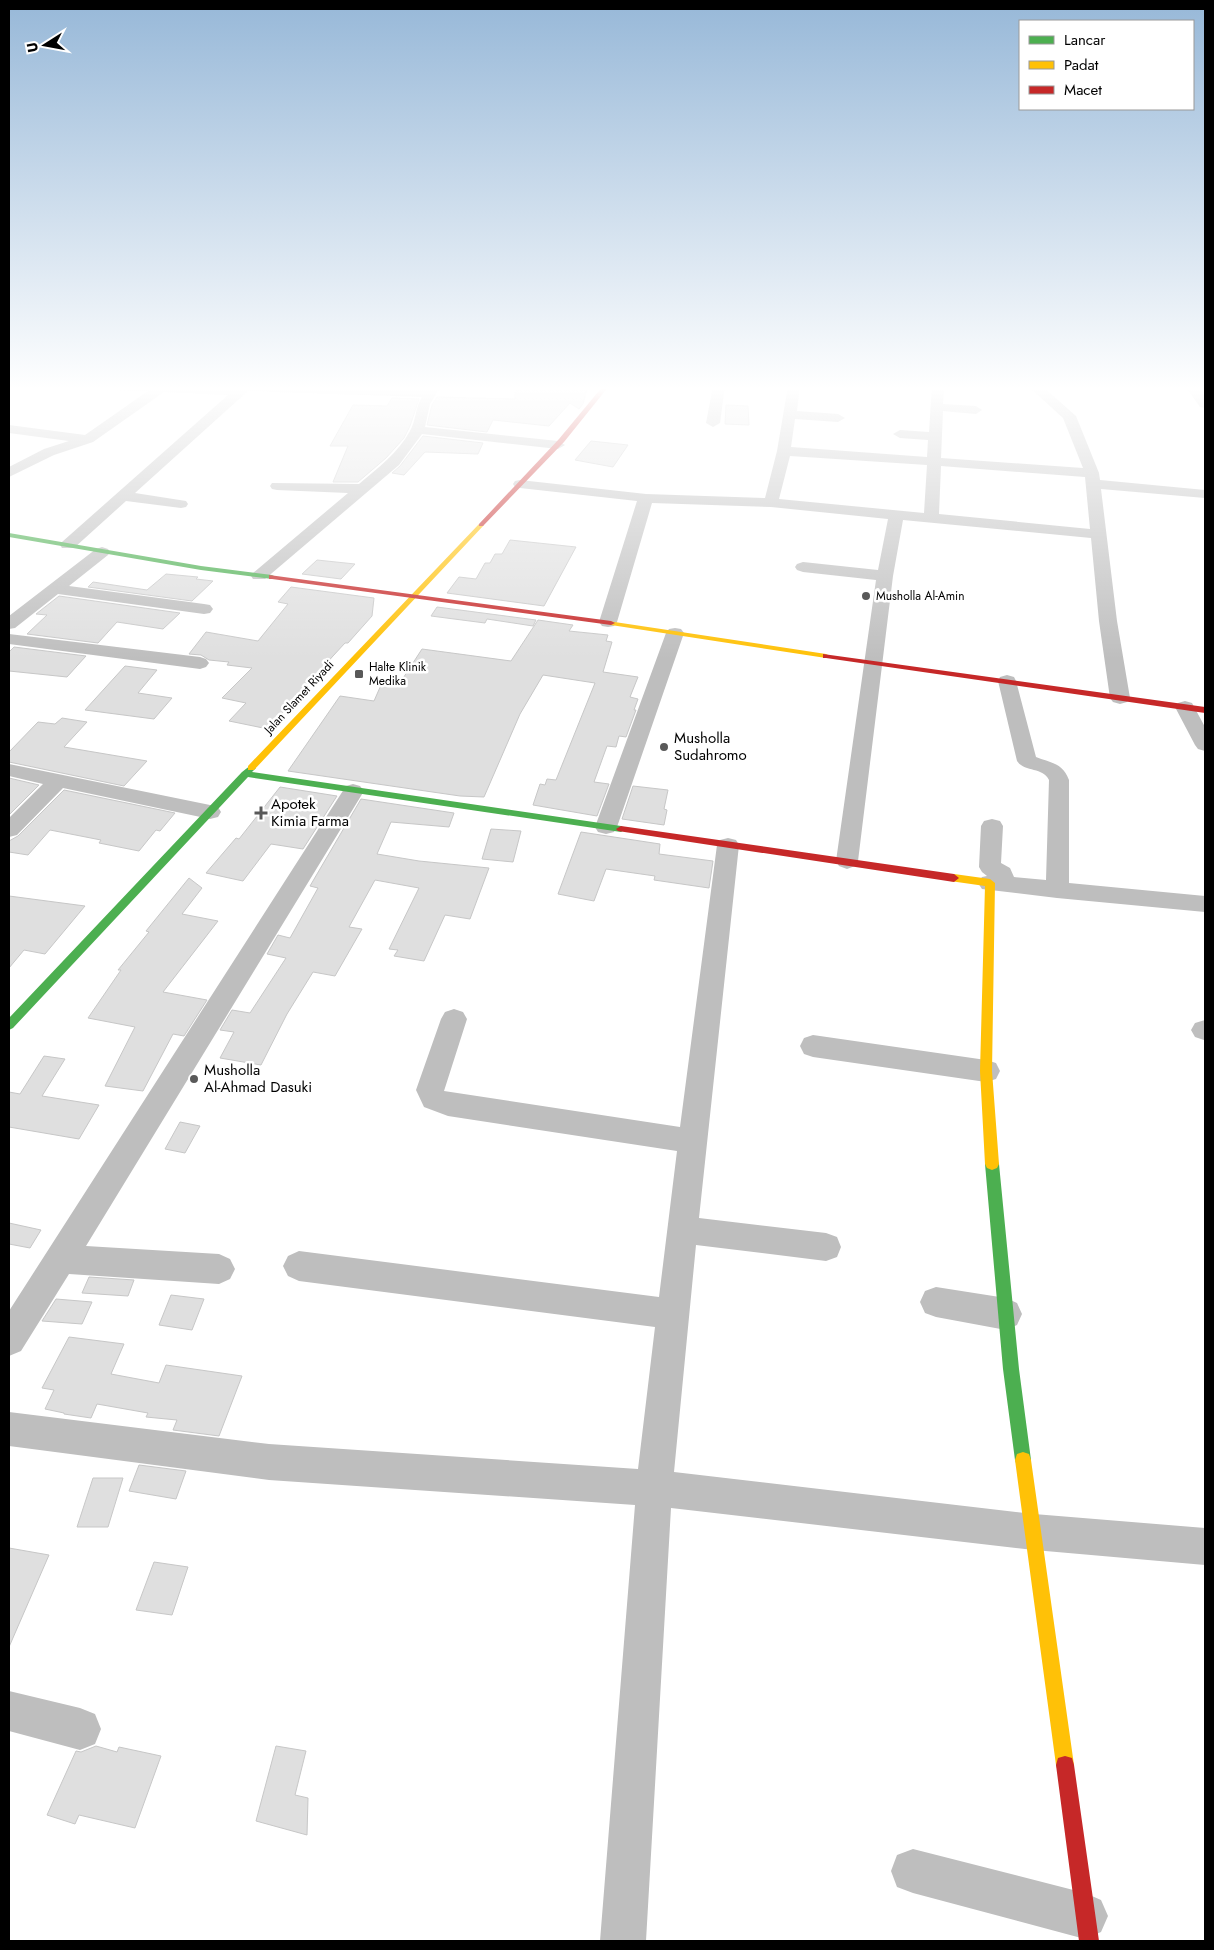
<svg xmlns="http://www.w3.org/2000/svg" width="1214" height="1950" font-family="Jost,sans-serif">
<rect width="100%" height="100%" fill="#fff"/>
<path fill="#dfdfdf" stroke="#c7c7c7" d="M515,386H588L583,404L579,409L570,403L549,426L493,420L487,432L427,425L432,405L437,397L515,399Z
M392,398L419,399L410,426L404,438L386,458L358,482H333L348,446H330L353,405L387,406Z
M726,405L748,406L749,425L725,424Z
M423,436L483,443L478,454L425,452L404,475L392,473L400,466Z
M591,441L628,445L613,467L575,460Z
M510,540L576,547L544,606L447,593L459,577L476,579L485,563H490L495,554H502Z
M317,560L355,564L341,579L302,574Z
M166,574L198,577L196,579L213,581L192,601L88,587L93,582L147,590Z
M291,587L374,598L372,616L348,643H345L333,656L268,729L229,721L246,703L222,698L252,668L227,665L229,662L209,660L201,655L189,654L206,632L258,641L288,604L278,602Z
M59,596L180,613L163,629L117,622L98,643L27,634L47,615L36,614Z
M437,607L536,620L533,626L487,619L485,623L431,616Z
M538,620L573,625L569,631L608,635L606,641L612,642L603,672L638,677L630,697L638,699L634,710H636L626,737L619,736L616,747L607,746L594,782L609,784L597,816L533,805L540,784L545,785L547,779L556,780L595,683L543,675L520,714L484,797L460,796L288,771L340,696L374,701L381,685L398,686L422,649L511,661Z
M14,647L86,656L67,677L9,671V652Z
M125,666L157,670L138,693L172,698L154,719L85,710Z
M62,718L87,722L64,747L147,761L124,786L9,762V752L38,722L55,724Z
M9,778L39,785L9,815Z
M633,786L668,790L664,809L667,810L664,825L622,819Z
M280,787L337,796L303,849L271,844L243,881L206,873L236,838L239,839Z
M64,790L175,813L160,831L156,830L139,851L99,843L101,840L50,830L28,855L9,852V841L18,836Z
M361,799L454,813L449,827L391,822L377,854L419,861L489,868L470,919L445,915L424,961L394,956L398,950L389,949L419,888L375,880L349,927L362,929L335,976L313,972L287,1014L261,1065L220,1058L234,1032L220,1030L232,1010L250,1013L286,958L267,954L278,935L290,938L318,888L310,886Z
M491,829L521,831L513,862L482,859Z
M581,832L660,844L659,854L713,861L709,888L654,880L655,876L606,869L594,901L558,894Z
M189,878L202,888L182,914L218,921L163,992L207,1000L184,1036L173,1034L143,1091L105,1086L135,1027L88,1018L121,970H118L149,932L146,931Z
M9,896L85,906L45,954L24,950L9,968Z
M44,1056L65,1059L42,1096L99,1105L79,1139L9,1127V1092L20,1094Z
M180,1122L200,1126L185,1153L165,1149Z
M9,1223L41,1230L30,1248L9,1244Z
M89,1277L134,1280L128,1296L82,1293Z
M171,1295L204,1299L192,1330L159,1325Z
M56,1299L92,1302L82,1324L42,1321Z
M69,1337L124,1344L111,1374L159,1383L166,1365L242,1376L219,1436L173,1430L177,1420L146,1417L148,1413L97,1404L91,1418L64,1414V1413L45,1409L54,1390L42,1388Z
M139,1465L186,1471L176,1499L129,1491Z
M93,1478H123L108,1527H77Z
M9,1548L49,1555L9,1647Z
M154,1562L188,1567L172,1615L136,1610Z
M96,1746L117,1752L119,1747L161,1756L135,1828L79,1815L75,1824L47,1815L76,1751L81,1752Z
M276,1746L306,1751L295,1795L308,1798L307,1835L256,1821Z"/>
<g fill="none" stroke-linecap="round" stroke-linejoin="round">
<path fill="#bebebe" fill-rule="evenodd" d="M107,386L236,388L239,386H320L426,390L429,386H441L430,404L425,427L558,441L565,445L558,449L422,434L399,465L265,579H253L251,576L253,573L348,493L277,490L272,489L270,486L272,483L359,484C378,468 398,453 410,431C416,421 415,408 422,397L248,391L135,493L186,501L188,504L186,507L181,508L126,501L74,548H62L60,545L62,542L228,395L164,392L93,442L54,455L9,477V467L44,449L69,441L9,433V425L85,435L148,391L113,390Z
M713,386H725L720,423L713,427L706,423Z
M788,386H800L797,411L838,414L845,418L838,422L795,419L791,447L927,457L928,440L900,438L893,434L900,430L929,432L932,386H944L943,404L976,406L982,410L976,414L943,411L941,458L1083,468L1063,418L1028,386H1042L1076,416L1099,473L1100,480L1205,490V498L1101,489L1117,621L1130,698L1127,702L1120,704L1113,702L1110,698L1099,621L1091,538L903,520L893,576L858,861L855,866L847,869L839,866L836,861L876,580L803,572L797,570L795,567L797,564L803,562L878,570L888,519L771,507L652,503L617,622L614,626L608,627L602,626L599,622L637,501L520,488L515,487L513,484L515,481L520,480L646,494L765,498L777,451ZM790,456L927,465L924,513L779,499ZM941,466L1085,477L1090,529L939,514Z
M1185,386H1198L1205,396V408L1200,407Z
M102,547L108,549L110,552L108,555L69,586L204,604L210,605L213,609L210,613L204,614L58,594L15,628L9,629V616L96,549Z
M675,628L681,629L684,633L617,827L614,832L606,834L598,832L595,827L666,633L669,629Z
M9,634L200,657L206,659L209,663L206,667L200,669L9,644Z
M1007,675L1014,677L1016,681L1036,757C1051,763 1063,763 1069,780V883L1205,896V912L1057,898L982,889L978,883L982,877L987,876L982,872L979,867L981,826L984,821L992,819L1000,821L1003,826L1001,863L1010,868L1014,877L1046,880L1049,780C1043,767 1024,772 1017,761L998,681L1000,677Z
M1185,701L1192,703L1205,727V751L1198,749L1195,745L1175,707L1178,703Z
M9,764L210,805L218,807L221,812L218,817L210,819L63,788L17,835L9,837V818L43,784L9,776Z
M353,784L360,786L364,791L86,1246L219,1254L230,1259L235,1269L230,1279L219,1284L69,1274L21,1351L9,1356V1311L346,786Z
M728,838L736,840L739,845L699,1218L826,1233L837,1237L841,1247L837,1257L826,1261L696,1245L674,1472L1034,1514L1205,1528V1565L1034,1550L671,1508L646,1941H600L635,1505L269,1480L9,1446V1412L269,1444L638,1469L655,1327L299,1281L288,1276L283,1266L288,1256L299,1251L659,1297L677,1151L448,1116L424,1107L416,1090L441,1019L445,1012L454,1009L463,1012L467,1019L444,1091L680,1127L717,845L720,840Z
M1205,1020V1040H1204L1195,1037L1191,1030L1195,1023Z
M813,1035L986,1060L996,1063L1000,1071L996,1079L986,1082L813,1057L804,1054L800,1046L804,1038Z
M936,1287L1006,1298L1017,1303L1022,1314L1017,1325L1006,1330L936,1317L925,1313L920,1302L925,1291Z
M9,1691L80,1708L95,1714L101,1729L95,1744L80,1750L9,1731Z
M913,1849L1085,1893L1101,1900L1108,1916L1101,1932L1085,1939L913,1893L897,1887L891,1871L897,1855Z"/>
<path fill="#4caf50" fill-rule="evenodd" d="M9,533L201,566L272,575L276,577L272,579L201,570L9,537Z
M251,765L256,768L252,772L621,826L626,829L621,832L248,777L13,1028L9,1030V1018L242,772Z
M992,1158L997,1160L999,1164L1019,1369L1031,1460L1029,1466L1023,1468L1017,1466L1015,1460L1003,1369L985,1164L987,1160Z"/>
<path fill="#ffc107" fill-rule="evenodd" d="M479,524L484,525L254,770H248V766Z
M608,621L826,654L830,656L826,658L611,625L607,623Z
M954,874L990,879L995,883L992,1071L999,1164L997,1168L992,1170L987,1168L985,1164L980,1071L985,886L950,881L949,878L950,875Z
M1023,1452L1029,1454L1031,1460L1074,1765L1072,1772L1065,1774L1058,1772L1056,1765L1015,1460L1017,1454Z"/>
<path fill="#c62828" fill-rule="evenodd" d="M603,386H609L564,442L483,526H479V524L559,439Z
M269,575L611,621L615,623L611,625L272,579H269Z
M823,654L1205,707V713L826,658H823Z
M621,826L954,874L959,878L954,882L618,831L616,829Z
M1065,1756L1072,1758L1074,1765L1099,1941H1079L1056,1765L1058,1758Z"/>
</g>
<linearGradient id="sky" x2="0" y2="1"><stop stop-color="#97b8d8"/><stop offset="0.59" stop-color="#fff"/><stop offset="1" stop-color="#fff" stop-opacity="0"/></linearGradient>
<rect width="1214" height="659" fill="url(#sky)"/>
<g fill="#595959" stroke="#fff" stroke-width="2">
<circle cx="866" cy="596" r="5"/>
<rect x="354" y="669" width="10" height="10" rx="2.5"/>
<circle cx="664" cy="747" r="5"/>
<path d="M258.5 805.5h5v5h5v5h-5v5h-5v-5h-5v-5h5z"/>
<circle cx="194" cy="1079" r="5"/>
</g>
<g text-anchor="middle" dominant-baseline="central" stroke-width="5" stroke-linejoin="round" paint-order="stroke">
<g font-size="12" fill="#000" stroke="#fff" text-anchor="start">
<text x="876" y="596">Musholla Al-Amin</text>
<text x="369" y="667">Halte Klinik<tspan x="369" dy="14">Medika</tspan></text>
</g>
<g font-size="12" fill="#000" stroke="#fff">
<text transform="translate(299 697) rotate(-47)">Jalan Slamet Riyadi</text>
</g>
<g font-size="15" fill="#000" stroke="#fff" text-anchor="start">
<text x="674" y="738">Musholla<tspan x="674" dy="17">Sudahromo</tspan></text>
<text x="271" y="804">Apotek<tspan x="271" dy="17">Kimia Farma</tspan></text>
<text x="204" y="1070">Musholla<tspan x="204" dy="17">Al-Ahmad Dasuki</tspan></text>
</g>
</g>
<rect width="1214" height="1950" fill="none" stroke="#000000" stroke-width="20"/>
<rect x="1019" y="20" width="175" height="90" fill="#ffffff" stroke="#999999"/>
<rect x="1029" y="36" width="25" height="8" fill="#4caf50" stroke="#999999"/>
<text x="1064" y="45" font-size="15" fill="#000000">Lancar</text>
<rect x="1029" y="61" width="25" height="8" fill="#ffc107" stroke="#999999"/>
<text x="1064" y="70" font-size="15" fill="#000000">Padat</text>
<rect x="1029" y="86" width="25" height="8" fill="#c62828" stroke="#999999"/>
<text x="1064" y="95" font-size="15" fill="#000000">Macet</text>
<g transform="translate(45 45) rotate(259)" stroke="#ffffff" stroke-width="4" paint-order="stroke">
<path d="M0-4L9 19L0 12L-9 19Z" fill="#000000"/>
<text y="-8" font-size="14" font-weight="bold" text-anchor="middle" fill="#000000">U</text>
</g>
</svg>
